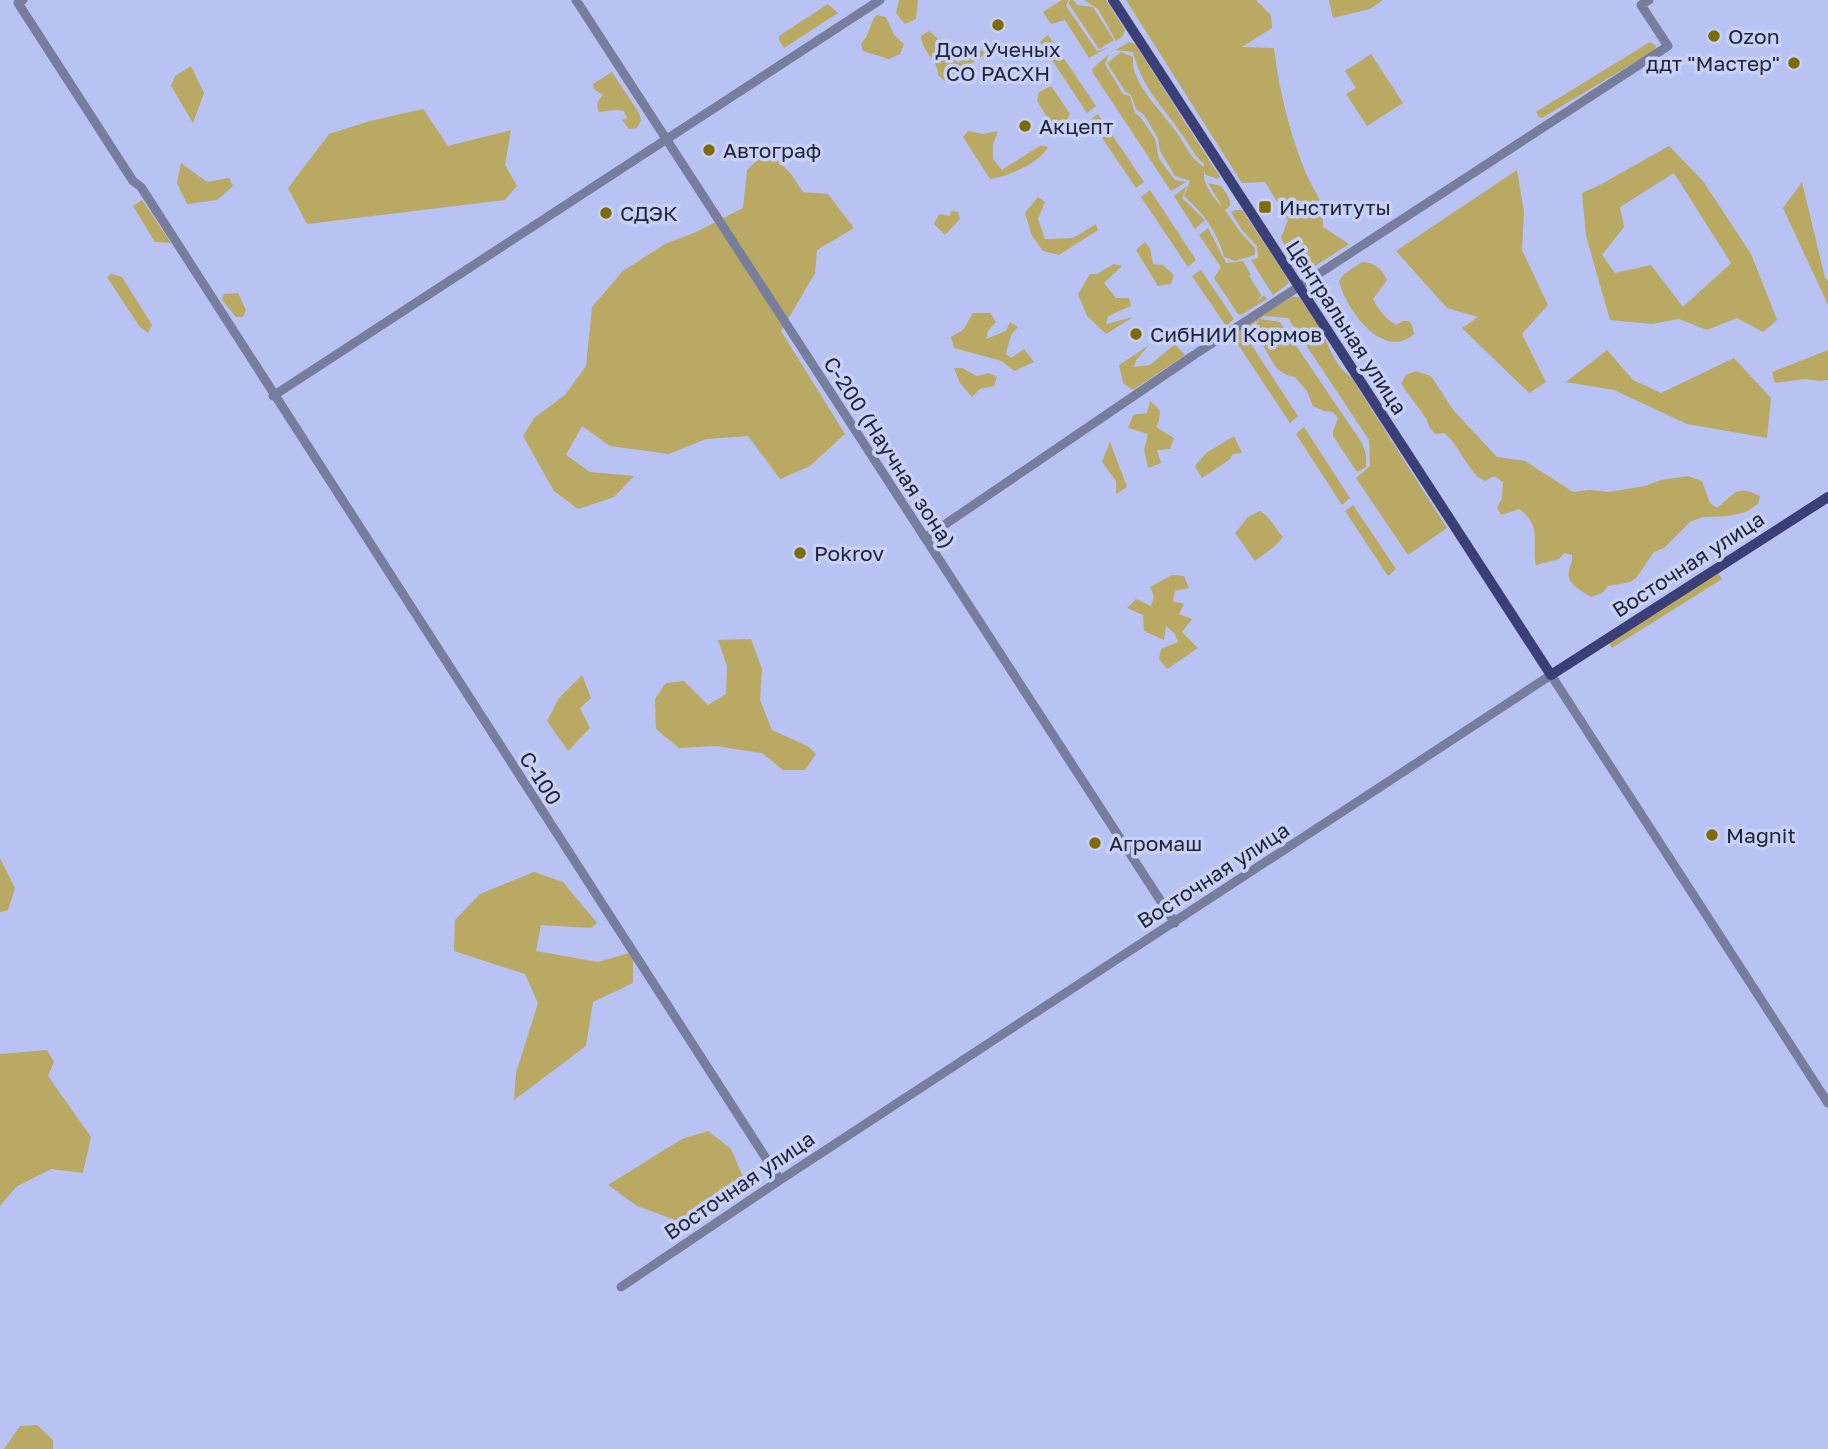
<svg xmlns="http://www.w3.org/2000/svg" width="1828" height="1449" font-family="'Golos Text',sans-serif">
<rect width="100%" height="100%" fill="#b8c2f3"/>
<path fill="#baa962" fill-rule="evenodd" d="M899,0H918L916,19L905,24L896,13Z
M1062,0H1069L1066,6L1097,51L1107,48L1089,58L1065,20L1051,24L1043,12Z
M1070,0H1073L1077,5L1093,7L1114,40L1099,49L1069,4Z
M1084,0H1106L1125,30L1123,36L1116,41L1098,9Z
M1126,0H1256L1271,15L1272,28L1242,47L1274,48C1279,90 1289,131 1305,171C1315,195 1324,198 1323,227L1349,244L1309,270L1296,267L1281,238L1288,220L1265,182L1242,183Z
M1329,0H1383L1370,9L1333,18Z
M828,4L838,13L784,48L779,40V36Z
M876,15L886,17L894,35L904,44L900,54L889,59L863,51L861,44C869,36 869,25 876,15Z
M929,31L947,47L958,63L981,50L987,53L945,81L938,75C938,58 923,55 921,36Z
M1048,35L1096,106L1087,113L1040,42Z
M1130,42L1135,44L1220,177L1218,179L1206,175L1204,171C1202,184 1214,198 1223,208L1208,183L1221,186C1226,193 1231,198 1230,206L1225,210L1240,232L1255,248V255L1235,261L1224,257C1217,231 1204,214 1184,196L1190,181L1175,176L1160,151L1158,138L1144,115L1136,109L1131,95L1125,91L1107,63L1121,52L1133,57C1133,62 1133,69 1135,73C1143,95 1164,114 1177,133C1186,146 1190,158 1204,167V164C1193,154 1189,144 1181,133C1160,103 1143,89 1133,52L1115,50Z
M1650,42L1656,46L1655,50L1542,118L1539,117L1536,112Z
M1109,54L1105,64L1123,94L1130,96L1135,113L1142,119L1155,139L1159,159L1175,180L1186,182L1171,191L1093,73L1092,69Z
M1371,54L1403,103L1367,126L1346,94L1356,88L1345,71Z
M191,66L204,93L193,123L171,86L175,76Z
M612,72L639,113L641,120L637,128L629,129L622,120L627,118L624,111L617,110L599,112C596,104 597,101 603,95L594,89L593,84Z
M1051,86L1070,114L1064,125L1055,129L1037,101L1039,92Z
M423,109L448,146L511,130L505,165L517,186L505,200L307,224L288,188L329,134L370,121Z
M1098,114L1144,182L1136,188L1090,120Z
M968,131L983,134L998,131L993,144V159L1002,170L1041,145L1048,147C1040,163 1007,177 990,179L963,137Z
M1669,146L1703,181L1751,254L1777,320L1763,332L1737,318L1707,330L1679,319L1652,324L1610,320L1586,236L1582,193L1598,186ZM1674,173L1731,263L1683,307L1651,265L1615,273L1602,255L1624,227L1620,207Z
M768,150L791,174L803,192L828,194L854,228L817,250L815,273L781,331L845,434L810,466L780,479L748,436L706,439L669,454L610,446L582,426L566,455L590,472L634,476L614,497L578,509L554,491L523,436L534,418L565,395L586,366L592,307L623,271L665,244L696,232L743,208L747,170Z
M181,163L207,182L229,178L233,186L217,200L187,204L177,183Z
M1517,170L1524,212L1522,250L1548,305L1522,334L1546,382L1529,393L1462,328L1478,317L1447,308L1396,251Z
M1802,182L1825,278L1828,281V305L1783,208Z
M1187,186L1182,198L1205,220L1195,229L1174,196Z
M1150,190L1196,260L1188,267L1141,197Z
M1038,197L1045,202L1038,219L1045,239L1073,238L1096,224L1098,230L1059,255L1043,251L1032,236L1025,213Z
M142,200L171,243L155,242L133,206Z
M1236,210H1242L1285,275L1289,283L1273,295L1251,260L1258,258L1257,246L1242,230L1231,212Z
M951,211L958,212L960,219L945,235L934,224L939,214L950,216Z
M1208,228L1226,263L1243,261L1251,275L1249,276L1261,295L1257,302L1264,295L1267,299L1241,315L1238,314L1214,278L1221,267L1199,235Z
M1145,242L1150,248L1153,264L1163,265L1174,275L1171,284L1158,286L1136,250Z
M1362,262C1376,263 1381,268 1387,280L1373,299C1378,309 1386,319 1396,325L1403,321H1409L1412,325L1414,334C1383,362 1345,308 1339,281L1344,274Z
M1114,264L1122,266L1104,283L1116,298H1129L1131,306L1108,316L1106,324L1133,317L1106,334L1087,316L1078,294L1090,274H1097Z
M1201,270L1234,319L1226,326L1192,276Z
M111,274L122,277L152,325L148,333L139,326L107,277Z
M238,293L246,310L243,317H236L222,300L224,294Z
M1292,297H1299C1306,308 1315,319 1321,330C1330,348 1334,365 1351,377L1447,528L1408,555L1356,478L1370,466L1369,440L1288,318L1264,316L1260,319L1280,322L1362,443L1366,454V467L1357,472L1333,436V431L1338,418L1333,412L1324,411L1313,406L1307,391L1295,377C1268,373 1270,345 1251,332L1259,320L1246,329L1248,323Z
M973,313H990L996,322L988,331L986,339L1006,331L1010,322L1018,327L1011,335L1006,354L1011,358L1024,349L1034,362L1014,371L1002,361L954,348L951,337L963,330Z
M1241,329L1298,416L1290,423L1231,334Z
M1175,344L1185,355L1133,390L1123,383L1119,365L1149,345L1136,360L1134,367L1150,365Z
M1607,350L1633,380L1661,393L1734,358L1771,398L1767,438L1687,424L1614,390L1566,382Z
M1828,350V380L1820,381L1805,379L1775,383L1772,372Z
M954,368H962L977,376L989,373L997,377L994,386L980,389L972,397L960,383Z
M1416,371L1431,376L1454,411L1497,457L1525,461L1573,492L1589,490L1609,492L1645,486L1661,480L1688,476L1702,481L1710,503L1717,508C1734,494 1736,484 1760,496L1758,504L1746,512L1729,516L1703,517L1690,522L1664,548L1654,552L1636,578L1630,582L1608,586L1602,593L1591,597C1582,591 1566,584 1569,571C1570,564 1573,562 1572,555L1564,553L1559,559L1536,565C1531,542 1543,526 1519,509L1501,515L1497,508L1502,498L1503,482L1494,476L1485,481C1469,475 1460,445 1444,433L1435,434L1430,428L1426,418L1401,384L1406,375Z
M1150,401L1160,410L1159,421L1156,427L1174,438L1170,449L1157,450L1161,463L1148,468L1144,450L1148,434L1128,428L1133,415L1147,413Z
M1304,427L1350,498L1342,505L1296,434Z
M1234,436L1242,453L1233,454L1229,460L1202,478L1195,466L1206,453Z
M1110,442L1127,487L1116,494V481L1102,462Z
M1353,505L1396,569L1388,576L1345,511Z
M1260,511C1271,517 1274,528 1283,537L1275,546L1255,561L1235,533L1248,517Z
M1718,573L1722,579L1612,648L1609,643Z
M1172,575L1184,576L1189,588L1175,591L1173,601L1184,604L1179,614L1192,619L1182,632L1198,648L1167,669L1159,659L1161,649L1178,642L1175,634L1166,626L1164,640L1144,631L1143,615L1127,608L1136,599L1151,606L1154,596L1150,587Z
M751,639L762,669L760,700L772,730L809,747L816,754L805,770H783L762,753L715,746L679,748L656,729L655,699L666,683L684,681L708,705L726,694L727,666L718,640Z
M582,675L591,698L580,708L590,728L568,751L547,721L559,698Z
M0,858L15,888L8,910L0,912Z
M534,872L563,882L597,923L591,928L541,925L536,951L598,962L633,952V983L593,1002L586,1046L514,1100L516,1073L538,1003L525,974L454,951L455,920L480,894Z
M47,1050L54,1062L48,1076L91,1137L83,1173L51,1169L16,1187L0,1206V1054Z
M708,1131L731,1149L744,1179L689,1225L637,1206L608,1185L682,1139Z
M37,1425L53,1440V1449H4L20,1426Z"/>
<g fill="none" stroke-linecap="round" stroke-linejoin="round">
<path stroke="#777d9d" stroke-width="9" d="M23,0L18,3L133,181L141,187L780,1180
M576,0L1175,923
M1197,353L1668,46L1641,5L1649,0
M273,396L880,0
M925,538L1194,355
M621,1287L780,1180L1551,675L1828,1103"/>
<path stroke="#3a4077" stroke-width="10" d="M1113,0L1551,675L1828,497"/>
</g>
<g fill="#7f6b04" stroke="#c7d0f7" stroke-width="2.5">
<circle cx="998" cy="25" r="7"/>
<circle cx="1714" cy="36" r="7"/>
<circle cx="1794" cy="63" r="7"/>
<circle cx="1025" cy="126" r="7"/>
<circle cx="709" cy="150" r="7"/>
<rect x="1258" y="200" width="14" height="14" rx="3.5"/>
<circle cx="606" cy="213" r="7"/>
<circle cx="1136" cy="334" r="7"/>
<circle cx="800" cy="553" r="7"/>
<circle cx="1712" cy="835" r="7"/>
<circle cx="1095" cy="843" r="7"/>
</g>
<g text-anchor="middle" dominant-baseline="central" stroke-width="7" stroke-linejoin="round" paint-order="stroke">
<g font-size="21" fill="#202436" stroke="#c7d0f7" text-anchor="start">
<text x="1728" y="36">Ozon</text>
<text x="998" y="49" text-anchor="middle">Дом Ученых<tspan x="998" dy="24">СО РАСХН</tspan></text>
<text x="1780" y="63" text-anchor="end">ддт "Мастер"</text>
<text x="1039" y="126">Акцепт</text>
<text x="723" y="150">Автограф</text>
<text x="1279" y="207">Институты</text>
<text x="620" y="213">СДЭК</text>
<text x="1150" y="334">СибНИИ Кормов</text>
<text x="814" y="553">Pokrov</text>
<text x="1726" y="835">Magnit</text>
<text x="1109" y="843">Агромаш</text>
</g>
<g font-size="21" fill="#202436" stroke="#c7d0f7">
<text transform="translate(1347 327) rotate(57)">Центральная улица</text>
<text transform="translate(890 452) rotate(57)">С-200 (Научная зона)</text>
<text transform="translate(1688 564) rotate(-33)">Восточная улица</text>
<text transform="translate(541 778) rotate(57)">С-100</text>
<text transform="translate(1213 875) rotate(-33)">Восточная улица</text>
<text transform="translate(739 1185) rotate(-34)">Восточная улица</text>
</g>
</g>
</svg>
